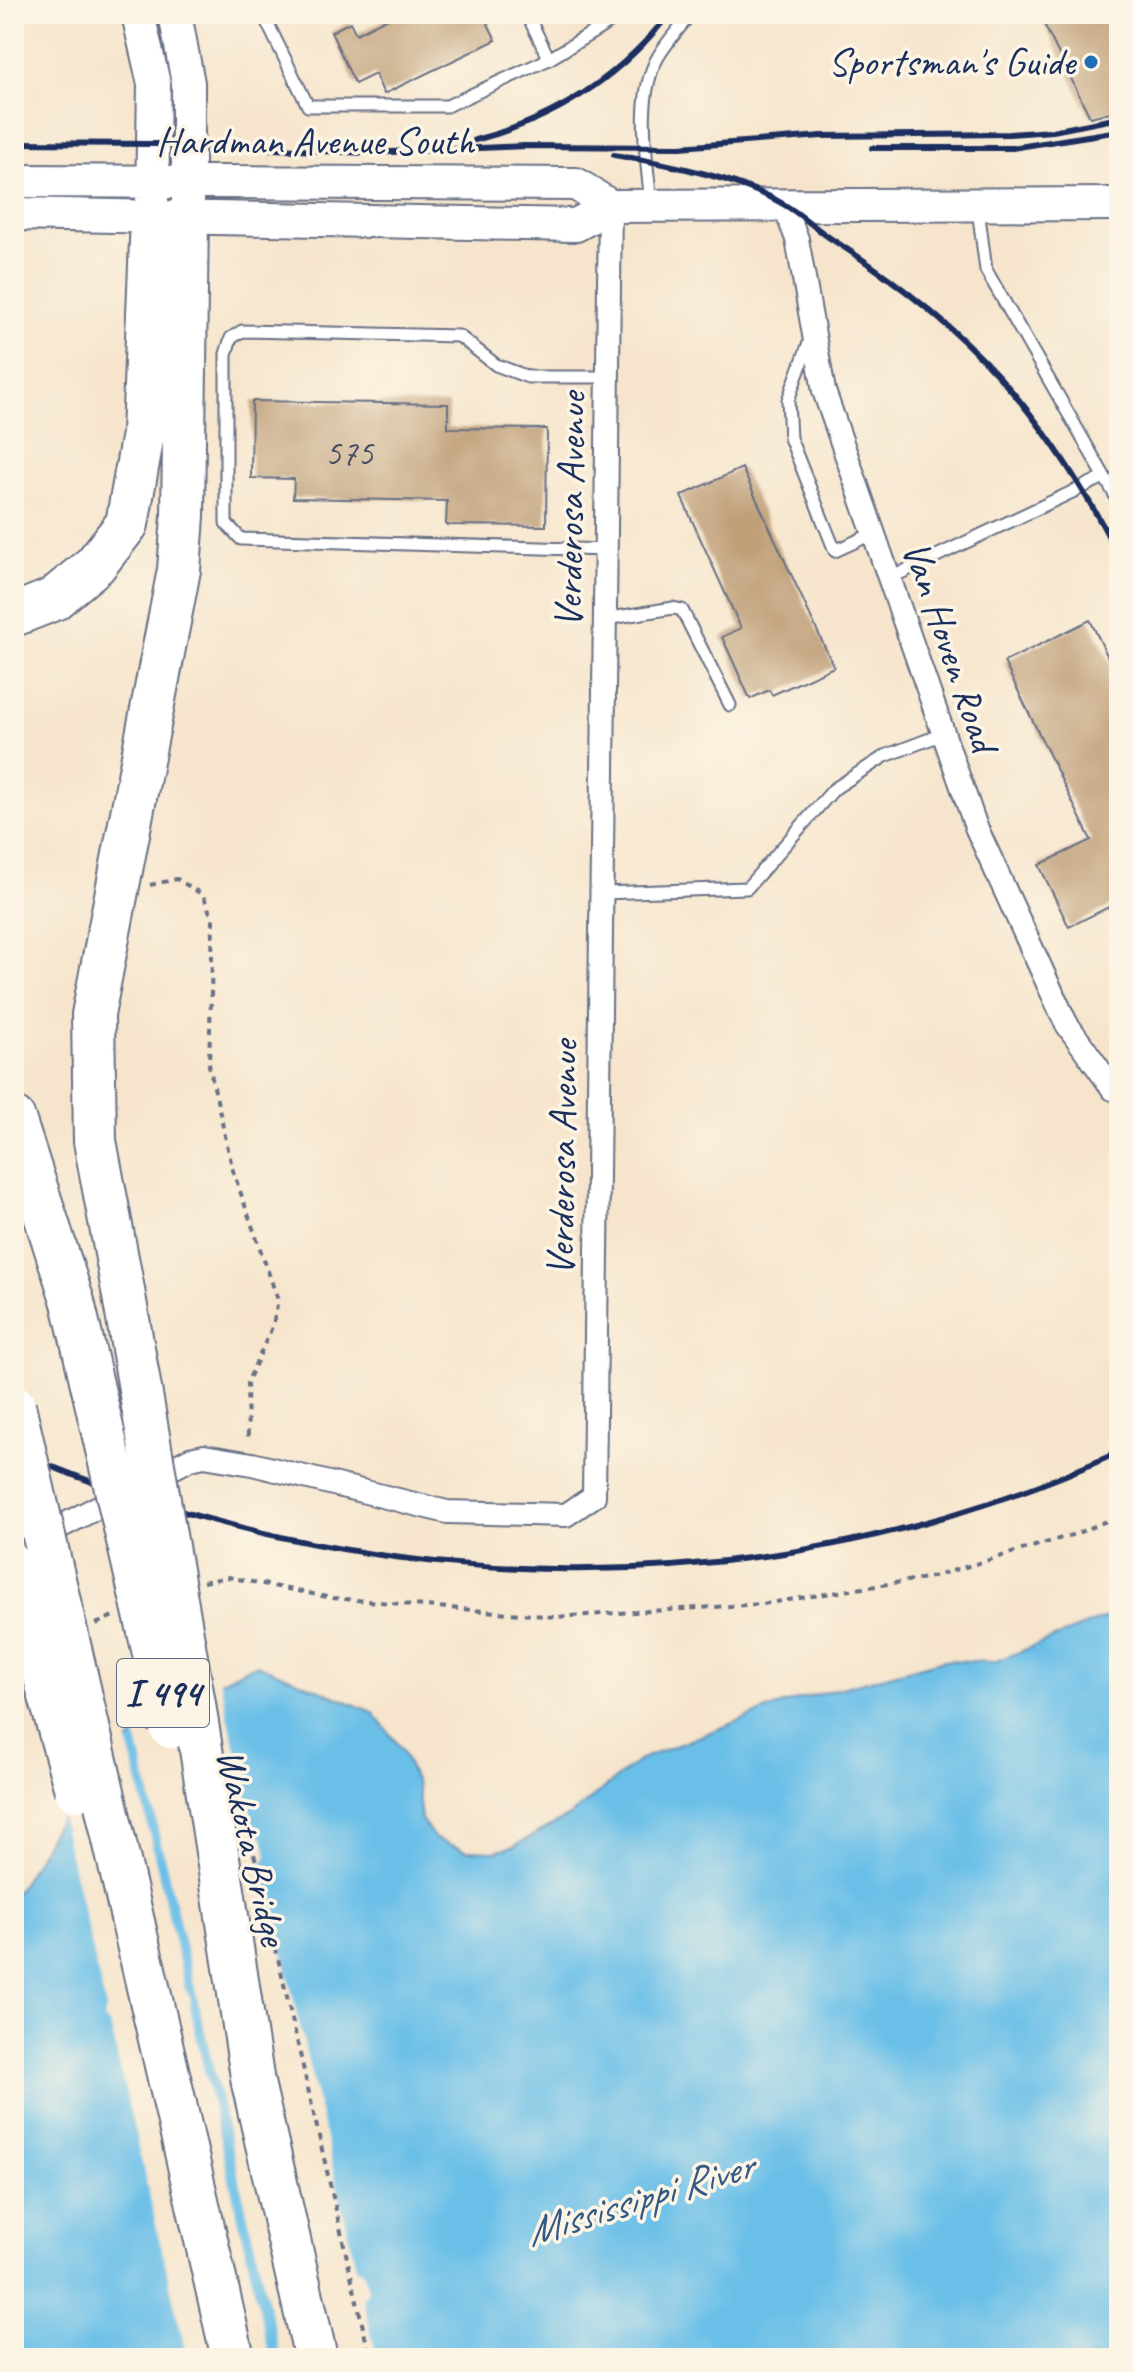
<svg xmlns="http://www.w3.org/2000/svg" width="1133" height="2372" font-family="Caveat,sans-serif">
<rect width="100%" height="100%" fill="#fcf5e5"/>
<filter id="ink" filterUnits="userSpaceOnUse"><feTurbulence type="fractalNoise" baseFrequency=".0125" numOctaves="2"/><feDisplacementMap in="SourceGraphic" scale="16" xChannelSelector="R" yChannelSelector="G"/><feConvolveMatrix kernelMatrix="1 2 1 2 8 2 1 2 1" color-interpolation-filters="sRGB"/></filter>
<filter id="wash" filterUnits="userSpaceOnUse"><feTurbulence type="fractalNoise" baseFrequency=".006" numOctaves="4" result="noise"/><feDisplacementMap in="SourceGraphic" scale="32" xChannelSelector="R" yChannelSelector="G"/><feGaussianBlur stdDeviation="1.8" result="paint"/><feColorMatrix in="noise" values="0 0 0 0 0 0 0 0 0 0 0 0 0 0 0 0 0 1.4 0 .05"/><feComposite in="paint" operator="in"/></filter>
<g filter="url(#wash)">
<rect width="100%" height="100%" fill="#f6e5cc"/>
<path fill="#6bbfe8" stroke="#4377a3" stroke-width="2" d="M1119,1612V2358H14V1894C34,1870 44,1841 62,1816C119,1738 170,1703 257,1664L373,1712L402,1750L417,1785L421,1819L435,1839L465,1850L494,1851L514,1846L571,1815L641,1759L783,1704L944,1660L994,1662Z"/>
<path fill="#f6e5cc" d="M219,1677L255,1832L263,1837L267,1856L262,1863L356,2267L363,2272L368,2290L363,2298L377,2358H281L135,1730L192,1689Z
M127,1737L185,1989L191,1999L189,2005L270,2358H187L110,2025L104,2020L106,2008L60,1812L111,1748Z"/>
<g id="blocks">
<path fill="#bf9f78" d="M396,14H483L496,40L384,94L375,74L355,84L331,32L350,22L356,34Z
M1039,14H1119V110L1090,117Z
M252,401L448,404V428L547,429L546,526L446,525L447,501L293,498L294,479L251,478Z
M742,468L834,667L772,695L769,690L750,699L722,637L741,628L681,496Z
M1090,620L1119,680V902L1069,927L1039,865L1091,840L1004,662Z"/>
</g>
</g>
<g filter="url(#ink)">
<use href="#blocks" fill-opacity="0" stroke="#686f84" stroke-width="2"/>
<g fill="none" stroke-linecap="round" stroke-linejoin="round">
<defs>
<path id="lane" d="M263,14L308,106H447L549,59L623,14
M527,14L549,59
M651,204C647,160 635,97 658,57C666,43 678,30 688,17
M978,209L986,270L1119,502
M810,340L788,400L790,438L835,551L872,534
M606,550L241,539L226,523V354L231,338L242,331L459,336L496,365L528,377H608
M888,579L1104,477
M605,619L673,608L682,610L730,705
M602,893L747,888L834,789L885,756L943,734"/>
<path id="street" d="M783,203L797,239L824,391L976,827L1066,1023L1113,1089
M14,1551L190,1459L204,1456L252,1464L447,1512L566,1515L594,1496L610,206"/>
<path id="secondary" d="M138,14L154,84L152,201
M175,14L188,83V205
M14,181L576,184L610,206
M14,214L576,225L610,206L1119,204"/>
<path id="highway" d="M14,615L54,599L95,565L127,524L143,434L152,217
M14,1119L73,1302
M123,1290L95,1141L93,1015L179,570L183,516L187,217
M253,2083L316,2358
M175,2104L233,2358"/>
</defs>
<use href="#lane" stroke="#686f84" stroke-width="15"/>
<use href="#street" stroke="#686f84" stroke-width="26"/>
<use href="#secondary" stroke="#686f84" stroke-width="36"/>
<use href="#highway" stroke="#686f84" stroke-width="46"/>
<path stroke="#686f84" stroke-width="4" stroke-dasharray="6 6" stroke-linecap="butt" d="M150,885L177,879L203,895L213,920L209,1065L233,1171L278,1300L273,1325L247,1383L248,1441
M203,1582L228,1577L332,1598L555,1617L763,1604L932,1577L1075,1534L1119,1516
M96,1624L113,1616"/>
<use href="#lane" stroke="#fff" stroke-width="11"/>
<use href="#street" stroke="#fff" stroke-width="22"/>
<use href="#secondary" stroke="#fff" stroke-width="32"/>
<use href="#highway" stroke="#fff" stroke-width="42"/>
<path stroke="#1b2f5e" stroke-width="6" d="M475,140C554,120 619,78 669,14
M14,143L154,144L369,153L525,146L680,147L822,136L1009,134L1053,131L1119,118
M872,148H1012L1119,131
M614,155C665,163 738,178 783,204C801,214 816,229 833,240C968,327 1046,413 1119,556
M14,1451C368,1603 765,1614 1119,1452"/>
<defs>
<path id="highway-bridge" d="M123,1290L194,1704L253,2083
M73,1302L171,1727
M14,1406L175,2104
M14,1566L76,1790"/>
</defs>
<use href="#highway-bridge" stroke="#686f84" stroke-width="46" stroke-linecap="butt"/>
<path stroke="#686f84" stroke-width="4" stroke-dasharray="6 6" stroke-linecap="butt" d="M246,1819L370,2358"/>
<use href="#highway-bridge" stroke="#fff" stroke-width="42"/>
</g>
</g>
<circle fill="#1f6fb2" stroke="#fcf5e5" stroke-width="3" cx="1091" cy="62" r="8"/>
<g text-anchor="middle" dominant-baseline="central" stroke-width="7" stroke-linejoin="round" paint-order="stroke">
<g font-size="36" fill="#444b64">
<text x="349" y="453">575</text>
</g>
<rect fill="#fcf5e5" stroke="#5e6a86" stroke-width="2" x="117" y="1659" width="92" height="68" rx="6"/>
<g font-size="38" font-weight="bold" fill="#1b2f5e">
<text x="163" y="1693">I 494</text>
</g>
<g font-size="40" fill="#1b2f5e" stroke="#fcf5e5" text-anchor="end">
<text x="1075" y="62">Sportsman's Guide</text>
</g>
<g font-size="40" fill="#1b2f5e" stroke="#fcf5e5">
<text x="315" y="141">Hardman Avenue South</text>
<text transform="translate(570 510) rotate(-89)">Verderosa Avenue</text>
<text transform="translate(950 646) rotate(71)">Van Hoven Road</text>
<text transform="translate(562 1158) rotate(-89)">Verderosa Avenue</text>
<text transform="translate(252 1847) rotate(77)">Wakota Bridge</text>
</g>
<g font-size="42" font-style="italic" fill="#335a87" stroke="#fcf5e5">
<text transform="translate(639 2199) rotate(-17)">Mississippi River</text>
</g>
</g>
<rect width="1133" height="2372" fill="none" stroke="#fcf5e5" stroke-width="48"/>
</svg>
